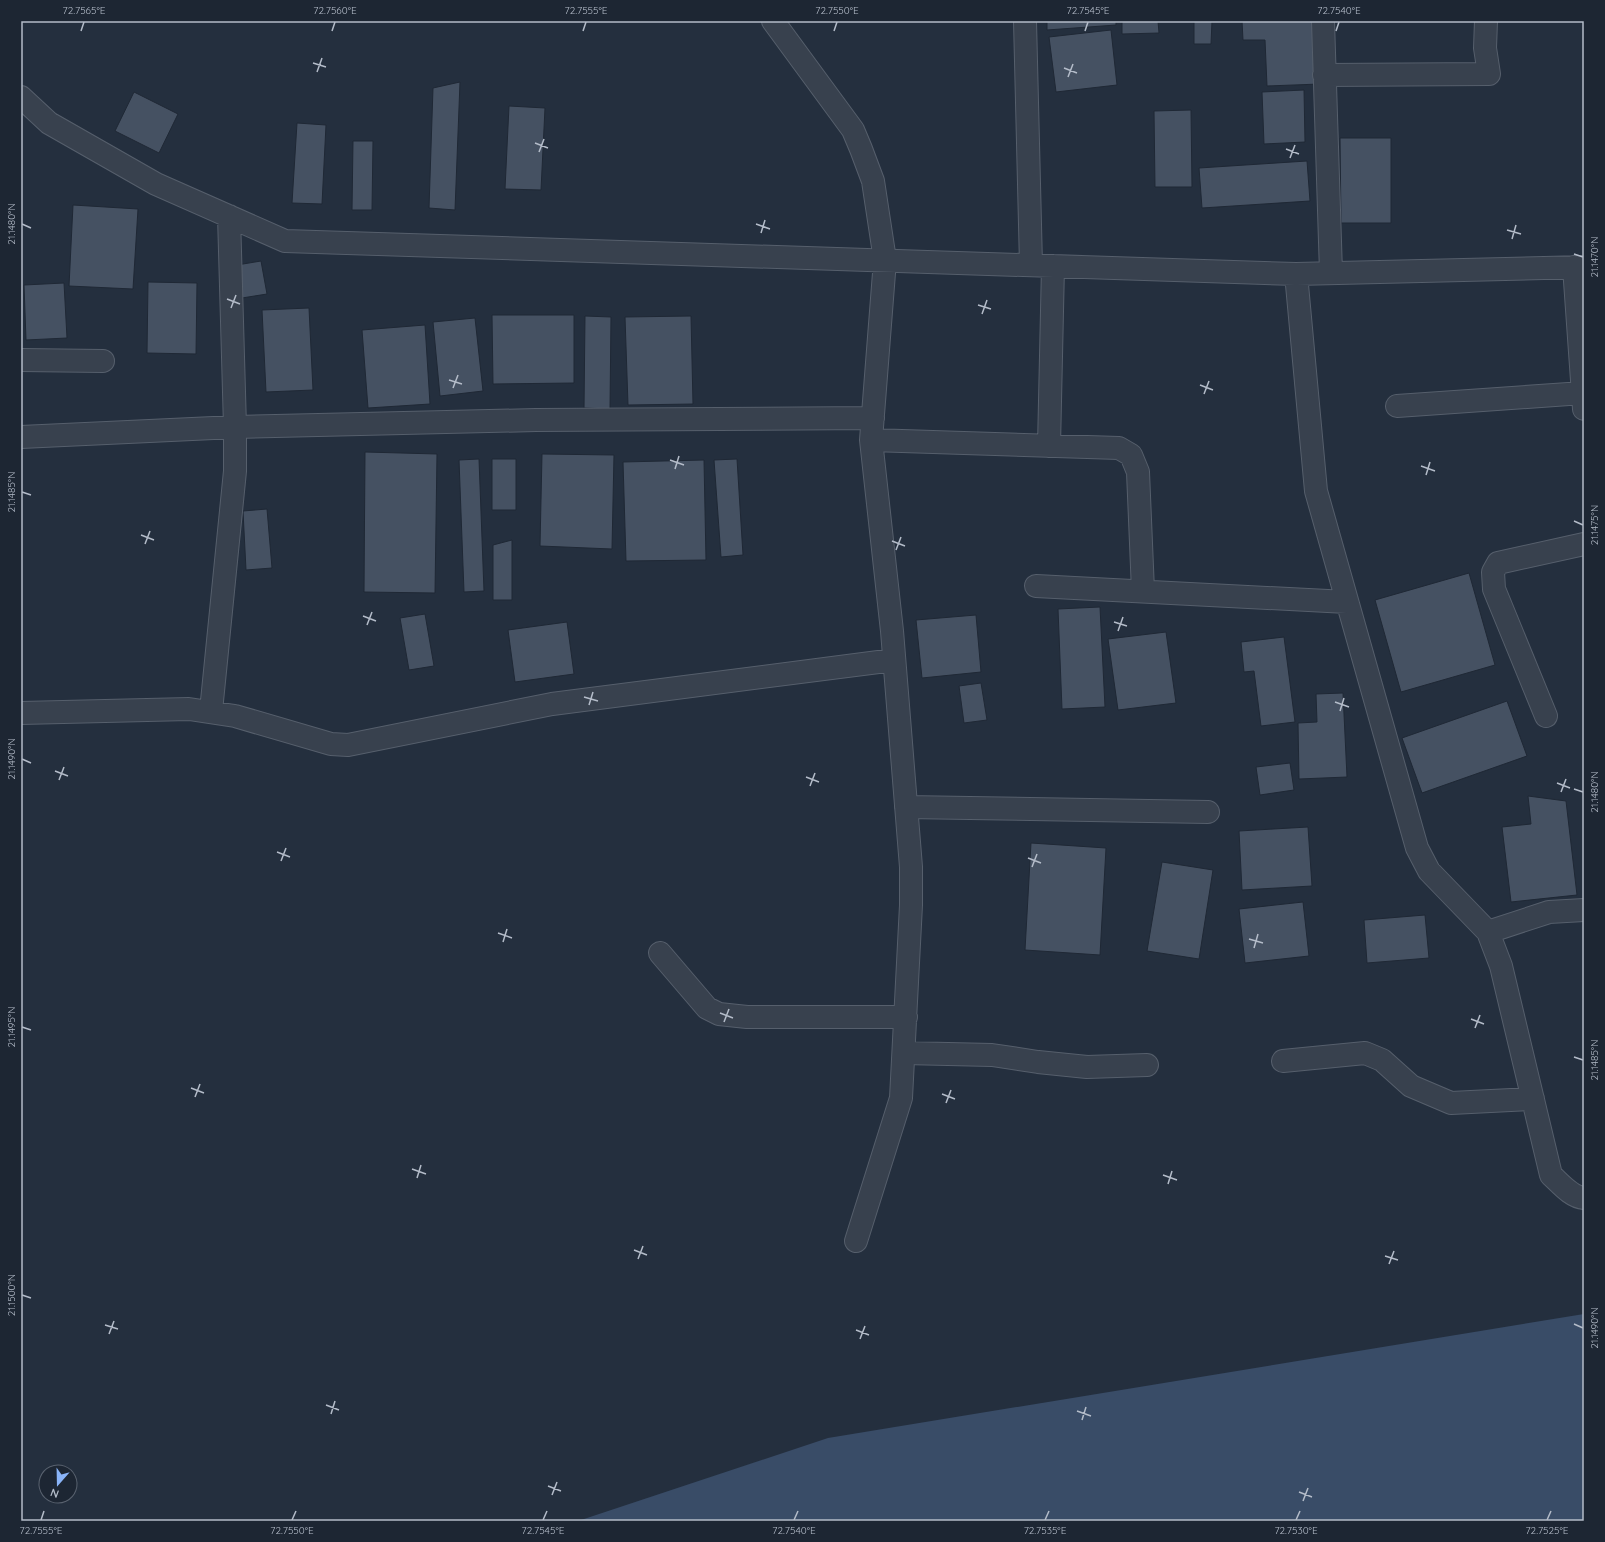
<svg xmlns="http://www.w3.org/2000/svg" width="1605" height="1542" font-family="Quicksand,sans-serif">
<rect width="100%" height="100%" fill="#242f3e"/>
<path fill="#394c67" d="M1584,1314V1521H578L828,1438Z"/>
<path fill="#455162" stroke="#1f2835" d="M1047,21H1116V25L1047,30Z
M1122,21H1158L1159,33L1122,34Z
M1194,21H1212L1211,44H1194Z
M1242,21H1317L1320,84L1267,86L1265,40H1243Z
M1111,30L1117,85L1056,92L1049,37Z
M460,82L455,210L429,208L433,88Z
M1304,90L1305,142L1264,144L1262,92Z
M134,92L178,114L159,153L115,131Z
M509,106L545,108L541,190L505,189Z
M1191,110L1192,187H1155L1154,111Z
M297,123L326,125L322,204L292,203Z
M1340,138H1391V223H1341Z
M353,141H373L372,210H352Z
M1307,161L1310,201L1202,208L1199,168Z
M73,205L138,209L133,289L69,286Z
M261,261L267,294L242,298L237,265Z
M148,282L197,283L196,354L147,353Z
M64,283L67,338L26,340L24,285Z
M309,308L313,390L266,392L262,310Z
M492,315H574V383L493,384Z
M585,316L611,317L610,409L584,408Z
M691,316L693,404L628,405L625,317Z
M475,318L483,391L440,396L433,322Z
M425,325L430,404L368,408L362,330Z
M365,452L437,454L435,593L364,592Z
M542,454L614,455L612,549L540,546Z
M479,459L484,591L464,592L459,460Z
M492,459H516V510H492Z
M737,459L743,555L721,557L714,460Z
M704,460L706,560L626,561L623,462Z
M267,509L272,568L246,570L243,511Z
M512,540V600H493V545Z
M1469,573L1495,665L1401,692L1375,600Z
M1100,607L1105,707L1062,709L1058,609Z
M425,614L434,666L409,670L400,618Z
M976,615L981,672L922,678L916,620Z
M567,622L574,674L515,682L508,630Z
M1166,632L1176,703L1118,710L1108,639Z
M1284,637L1295,722L1261,726L1254,671L1244,672L1241,642Z
M981,683L987,720L964,723L959,686Z
M1343,693L1347,777L1299,779L1298,723L1317,722L1316,694Z
M1507,701L1527,756L1422,793L1402,738Z
M1290,763L1294,790L1260,795L1256,767Z
M1528,796L1566,801L1577,895L1511,902L1502,827L1531,824Z
M1308,827L1312,886L1242,890L1239,831Z
M1031,843L1106,848L1100,955L1025,950Z
M1162,862L1213,870L1199,959L1147,951Z
M1303,902L1309,956L1245,963L1239,909Z
M1425,915L1429,958L1367,963L1364,920Z"/>
<g fill="none" stroke-linecap="round" stroke-linejoin="round">
<defs>
<path id="street" d="M773,21L853,130L861,149L873,181L885,260L871,440L892,631L911,867V905L901,1098L856,1241
M1025,21L1031,265
M1323,21L1331,273
M1324,75L1489,74L1485,48L1486,21
M21,97L49,123L156,184L285,241L1296,274L1584,267
M1574,267L1584,409
M1296,274L1316,491L1417,848L1429,871L1488,932L1501,966L1551,1175C1560,1183 1571,1197 1584,1198
M21,360L103,361
M1397,406L1583,393
M21,437L235,427L536,420L873,418
M871,440L1119,448L1131,455L1138,472L1143,591
M1049,446L1053,266
M1036,586L1347,602
M211,711L235,471V427L229,216
M21,713L189,709L235,716L331,744L348,745L552,704L894,660
M1546,716L1494,589L1493,572L1498,563L1584,544
M906,807L1208,812
M1488,932L1549,912L1584,910
M660,953L707,1008L719,1014L747,1017H906
M904,1053L992,1055L1038,1062L1087,1067L1147,1065
M1283,1061L1365,1053L1382,1060L1411,1086L1451,1103L1533,1099"/>
</defs>
<use href="#street" stroke="#565f6c" stroke-width="24"/>
<use href="#street" stroke="#38414e" stroke-width="22"/>
</g>
<path fill="none" stroke="#b4bcc9" stroke-width="1.5" d="M81,31L84,22M332,31L335,22M583,31L586,22M834,31L837,22M1085,31L1088,22M1336,31L1339,22M313,63L326,67M1064,68L1077,73M317,72L322,58M1068,77L1073,64M535,143L548,148M1286,149L1299,154M539,152L544,139M1290,158L1295,145M22,224L31,228M756,224L770,229M1507,230L1521,234M761,233L765,220M1512,239L1516,225M1574,254L1583,257M227,299L240,304M978,305L991,309M231,308L236,295M982,314L987,300M449,380L462,384M1200,385L1213,390M453,388L458,375M1204,394L1209,381M670,460L684,465M1421,466L1435,471M675,469L679,456M1426,475L1430,462M22,492L31,495M1574,521L1583,525M141,535L154,540M892,541L905,546M145,544L150,531M896,550L901,537M363,616L376,621M1114,622L1127,626M367,625L372,612M1118,631L1123,617M584,697L598,701M1335,702L1349,707M589,705L593,692M1340,711L1344,698M22,759L31,763M55,771L68,776M806,777L819,782M59,780L64,767M1557,783L1570,788M810,786L815,773M1574,789L1583,792M1561,792L1566,779M277,852L290,857M1028,858L1041,863M281,861L286,848M1032,867L1037,854M498,933L512,938M1249,939L1263,943M503,942L507,929M1254,948L1258,934M720,1013L733,1018M1471,1019L1484,1024M724,1022L729,1009M22,1027L31,1030M1475,1028L1480,1015M1574,1057L1583,1060M191,1088L204,1093M942,1094L955,1099M195,1097L200,1084M946,1103L951,1090M412,1169L426,1174M1163,1175L1177,1180M417,1178L421,1165M1168,1184L1172,1171M634,1250L647,1255M1385,1256L1398,1260M638,1259L643,1246M1389,1264L1394,1251M22,1295L31,1298M1574,1324L1583,1328M105,1325L118,1329M856,1330L869,1335M109,1334L114,1321M860,1339L865,1326M326,1405L339,1410M1077,1411L1091,1416M331,1414L335,1401M1082,1420L1086,1407M548,1486L561,1491M1299,1492L1312,1497M552,1495L557,1482M1303,1501L1308,1488M41,1520L44,1511M292,1520L296,1511M543,1520L547,1511M794,1520L798,1511M1045,1520L1049,1511M1296,1520L1300,1511M1547,1520L1551,1511"/>
<rect width="1605" height="1542" fill="none" stroke="#1d2633" stroke-width="44"/>
<g transform="translate(58 1484) rotate(200)"><circle r="19" fill="#1d2633" stroke="#59626f"/>
<path d="M0-3L7 15L0 10L-7 15Z" fill="#8ab4f8"/>
<text y="-6" font-size="11" font-weight="bold" text-anchor="middle" fill="#b4bcc9">N</text>
</g>
<rect x="22" y="22" width="1561" height="1498" fill="none" stroke="#b4bcc9" stroke-width="1.5"/>
<g font-size="10" text-anchor="middle" fill="#b4bcc9">
<text x="84" y="14">72.7565°E</text>
<text x="335" y="14">72.7560°E</text>
<text x="586" y="14">72.7555°E</text>
<text x="837" y="14">72.7550°E</text>
<text x="1088" y="14">72.7545°E</text>
<text x="1339" y="14">72.7540°E</text>
<text transform="translate(11 224) rotate(-90)" y="4">21.1480°N</text>
<text transform="translate(1594 257) rotate(-90)" y="4">21.1470°N</text>
<text transform="translate(11 492) rotate(-90)" y="4">21.1485°N</text>
<text transform="translate(1594 525) rotate(-90)" y="4">21.1475°N</text>
<text transform="translate(11 759) rotate(-90)" y="4">21.1490°N</text>
<text transform="translate(1594 792) rotate(-90)" y="4">21.1480°N</text>
<text transform="translate(11 1027) rotate(-90)" y="4">21.1495°N</text>
<text transform="translate(1594 1060) rotate(-90)" y="4">21.1485°N</text>
<text transform="translate(11 1295) rotate(-90)" y="4">21.1500°N</text>
<text transform="translate(1594 1328) rotate(-90)" y="4">21.1490°N</text>
<text x="41" y="1534">72.7555°E</text>
<text x="292" y="1534">72.7550°E</text>
<text x="543" y="1534">72.7545°E</text>
<text x="794" y="1534">72.7540°E</text>
<text x="1045" y="1534">72.7535°E</text>
<text x="1296" y="1534">72.7530°E</text>
<text x="1547" y="1534">72.7525°E</text>
</g>
</svg>
